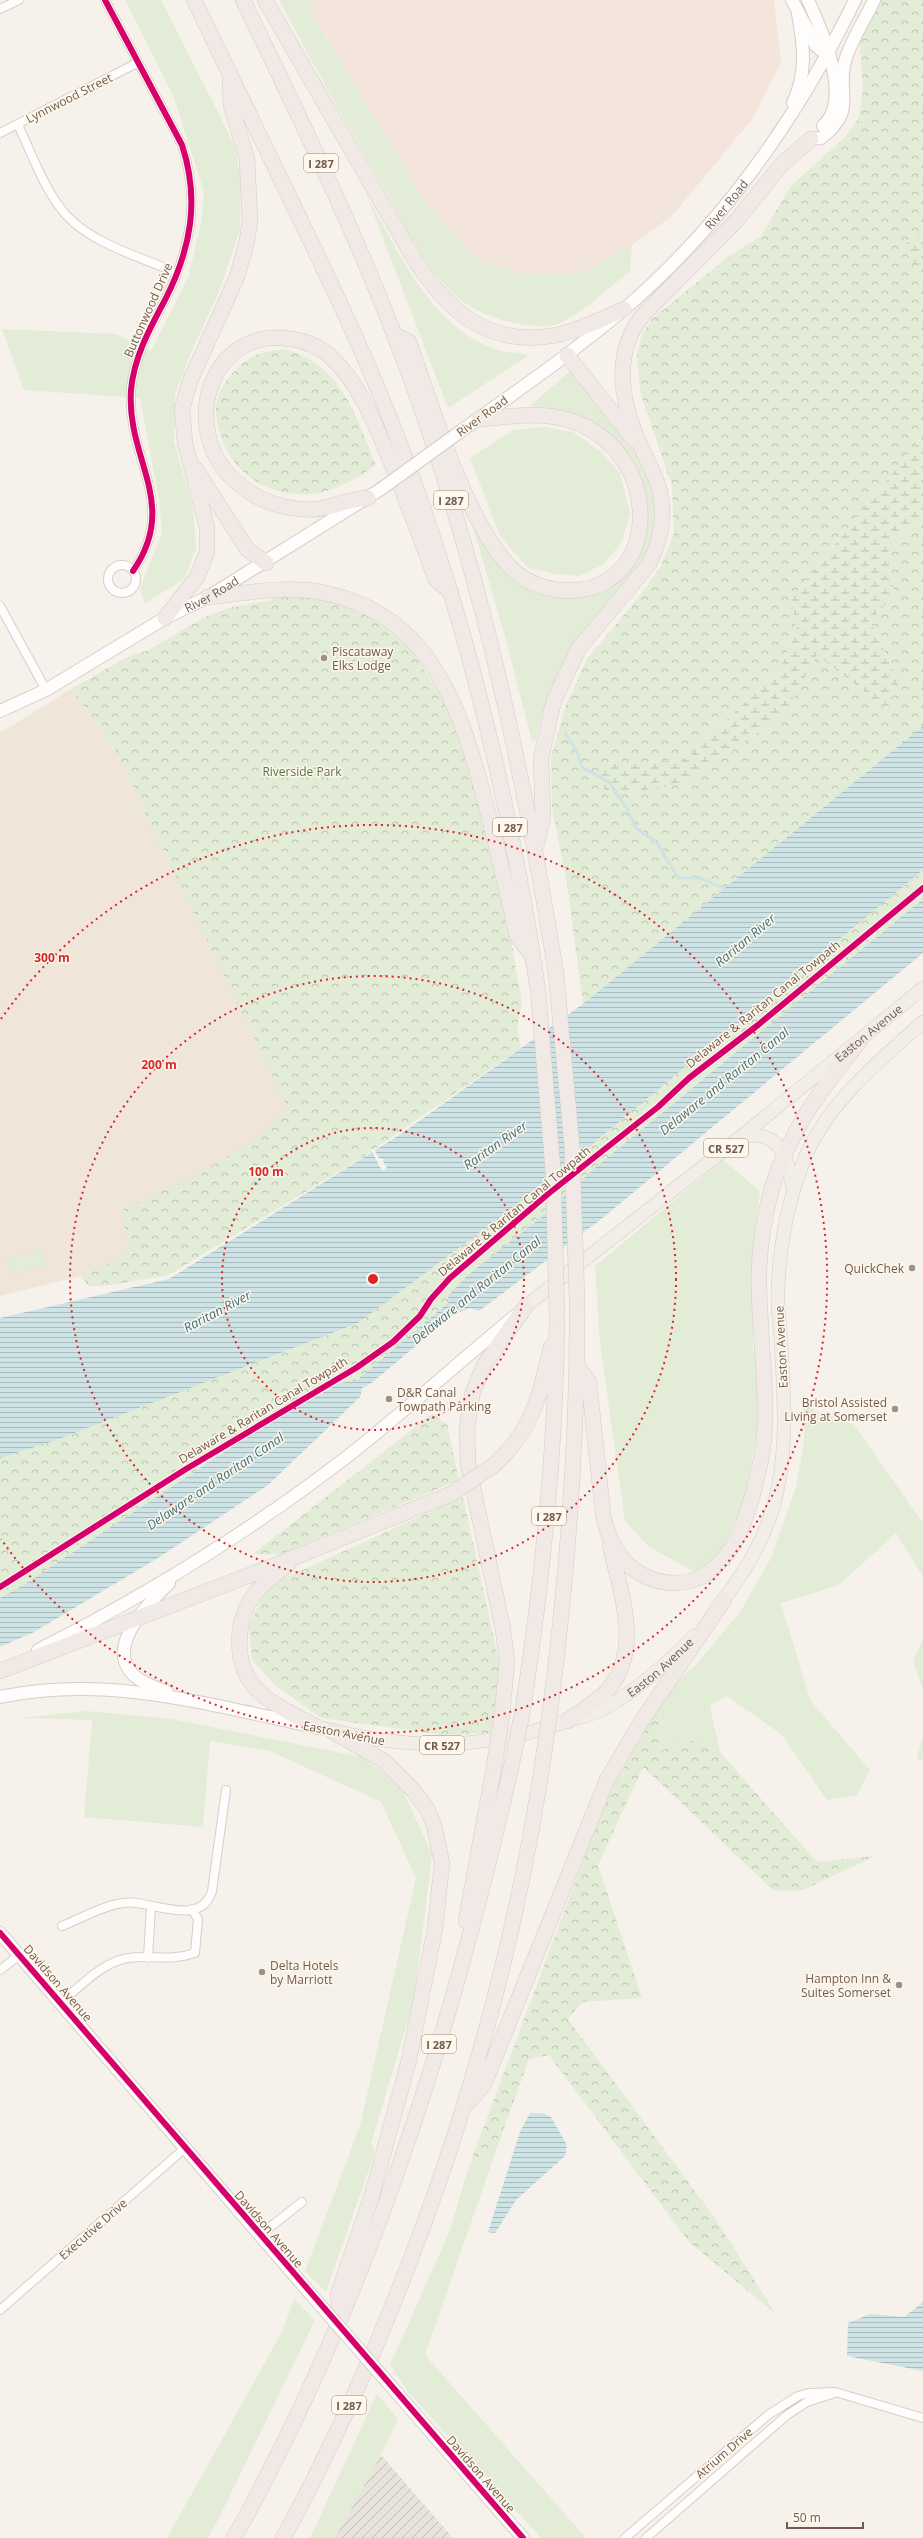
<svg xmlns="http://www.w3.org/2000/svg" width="923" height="2538" font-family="'Open Sans',sans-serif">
<defs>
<pattern id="industrial-furrows" width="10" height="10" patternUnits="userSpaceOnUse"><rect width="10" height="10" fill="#e8e2dc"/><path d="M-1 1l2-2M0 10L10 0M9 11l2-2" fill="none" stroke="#c0bab5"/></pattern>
<pattern id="forest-crowns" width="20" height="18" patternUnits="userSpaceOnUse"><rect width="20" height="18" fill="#e3ecd7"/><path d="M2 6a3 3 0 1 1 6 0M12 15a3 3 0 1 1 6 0" fill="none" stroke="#bcc2b1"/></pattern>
<pattern id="wetland-marsh" width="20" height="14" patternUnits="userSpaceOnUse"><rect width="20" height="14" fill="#e3ecd7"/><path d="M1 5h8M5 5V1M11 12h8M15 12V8" fill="none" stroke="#bcc2b1"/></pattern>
<pattern id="water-rules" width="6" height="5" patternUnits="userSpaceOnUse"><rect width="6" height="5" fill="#cde3e5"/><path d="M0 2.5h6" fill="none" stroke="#abbbbc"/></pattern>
</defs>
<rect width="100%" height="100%" fill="#f6f2eb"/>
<path fill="#efe5d9" d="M71,689L115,750L294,1116L150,1259L0,1296V733Z"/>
<path fill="#f3e4dc" d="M316,0H774L781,63L753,118L672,216L632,245L582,273H519L473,257L425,201L311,12Z"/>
<path fill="url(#industrial-furrows)" d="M381,2455L453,2538H335Z"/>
<path fill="#e3ecd7" d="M125,0H161L235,146L241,183L240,229L220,289L193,348L175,395L174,442L193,508L196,547L185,578L144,604L140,588L162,533L159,500L140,398L24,390L2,329L116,334L151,351L188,278L201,224L204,192L173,95Z
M279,0H316L311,13L425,201L473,257L519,273H582L632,245L630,271C612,285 574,321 554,325C527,330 483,317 462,301C429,275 408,231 388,195C350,131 314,66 279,0Z
M366,194C397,249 428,322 490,347C502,352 517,353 529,355L448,408Z
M569,372L579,380C599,405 634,441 645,470C680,554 615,582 576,642C556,671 544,705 536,739L532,742L505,636L469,514L485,542L555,596L580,595L639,552L644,539L648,511L646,494L632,462L619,445L593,424L570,414L530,406Z
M544,427L573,432L600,451L620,473L630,513L622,542L604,564L579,576L555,574L527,567L500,536L470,458L513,430Z
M723,1160L760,1191L754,1242L753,1353L758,1356L760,1415L745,1497L715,1566L699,1587L694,1572L648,1546L625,1521L600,1343L595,1266Z
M41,1249L46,1265L11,1276L7,1260Z
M803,1396L814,1410L854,1425L923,1523V1577L896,1533L839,1585L781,1603L810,1700L870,1770L857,1795L827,1800L782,1735L727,1696L710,1706L720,1752L686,1739L661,1751L660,1705L679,1679L696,1665L740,1612L771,1558L796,1487L804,1441Z
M923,1639V1690L913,1661Z
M86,1711L172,1719L362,1757L400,1785L432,1854L414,2001L371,2143L375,2152L326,2292L305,2271L360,2126L416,1878L381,1802L270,1751L210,1741L203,1827L84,1817L92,1720L20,1718Z
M923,1735V1761L917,1759Z
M496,2151L425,2355L586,2538H541L409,2393L390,2365L450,2230L468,2169Z
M294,2299L315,2320L219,2518L208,2538H167L283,2330Z
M377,2394L398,2419L381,2455L335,2538H310Z"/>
<path fill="url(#forest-crowns)" d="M878,0H923V233L903,245L923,286V436L791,599L797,631L778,671L684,760L599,764L689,783L785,712L817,655L887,709L899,683L870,621L894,595L888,547L923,514V726L583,1004L567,884L552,807L551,757L566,705L587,659L638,598L660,568L674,533L672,486L640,392L637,354L642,334L652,319L728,257L761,236L790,187L845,137L858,119L863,91L859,37Z
M285,349C293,352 303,355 311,360C348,383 360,427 376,465C356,479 335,492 310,494C265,497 228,470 218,427C213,405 217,391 232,374C239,366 250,356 261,353C268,351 277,350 285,349Z
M271,596H310L348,606L367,615L391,631L410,648L447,705L471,777L510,934L522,1003L517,1026L521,1048L363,1157L169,1275L105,1286H88L81,1276L118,1259L130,1248L122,1218L124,1208L188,1180L266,1133L287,1106L115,750L71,689L131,655L149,650L203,618L228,608L271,600Z
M923,870V899L596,1167L449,1302L356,1381L339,1383L244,1439L25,1584L0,1598V1458L54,1441L358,1323L595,1140Z
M432,1414L447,1424L459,1480L281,1554H253Z
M463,1497L500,1667L491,1733L443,1735L321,1718L275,1685L252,1660L249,1626L267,1586Z
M660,1705L661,1751L686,1738L720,1752L817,1862L875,1856L803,1890L774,1891L643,1767L598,1865L642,1998L582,2002L568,2019L714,2217L776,2314L689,2242L549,2055L529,2059L496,2151L468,2169L607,1797Z"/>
<path fill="url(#wetland-marsh)" d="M923,233V286L903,245Z
M923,436V514L888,547L894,595L870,621L899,683L887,709L817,655L785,712L689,783L606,796L599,764L684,760L778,671L797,631L791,599Z"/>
<path fill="url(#water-rules)" d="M923,726V870L538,1189L358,1323L54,1441L0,1458V1318L169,1279L401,1134L583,1004Z
M923,899V953L600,1220L483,1308L479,1311L470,1308L461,1312H457L370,1384L362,1388L360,1397L268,1485L158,1558L34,1632L0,1647V1598L25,1584L244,1439L339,1383L356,1381L449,1302L448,1296L468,1275L538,1220L596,1167Z
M530,2113H542L551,2117L567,2145L565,2156L516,2200L495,2233L488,2232L520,2132Z
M923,2302V2371L847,2356L848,2323L870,2314L904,2317Z"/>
<path fill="#f6f2eb" d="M374,1149L379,1158L384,1159L383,1161L387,1168L382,1171L371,1150Z"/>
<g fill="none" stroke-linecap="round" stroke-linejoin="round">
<path stroke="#cde3e5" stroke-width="3" d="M565,733L577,752L582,767L609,782L628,810L635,827L657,843L678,878H701L728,891"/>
<defs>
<path id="street" d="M105,0L182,145C200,200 191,249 165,300C150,328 134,357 131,390C126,460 180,503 133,571
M0,9L19,0
M18,125C32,154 45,192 67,216C95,245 141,257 177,273
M0,133L137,63
M108 579a14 14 0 1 1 28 0a14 14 0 1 1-28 0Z
M0,606L46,690
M62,1926C82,1918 102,1906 123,1903C148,1898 200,1930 212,1891L226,1790
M148,1958L151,1906
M0,1970L19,1955
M60,2003C80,1987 102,1962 128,1958C153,1954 168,1962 195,1953L198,1919L192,1909
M260,2235L302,2202
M0,2310L185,2148
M625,2538L768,2415L798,2396L809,2393L835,2392L923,2418
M646,2538L787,2415L807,2402L832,2394"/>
<g id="secondary">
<path d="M792,0L816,46L828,56"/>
<path d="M808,0C822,31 853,99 823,126"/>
<path d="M793,103C807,73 804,46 798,14"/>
<path d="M811,139L821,138C858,109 836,96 845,61C851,40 865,20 874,0"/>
<path id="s1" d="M461,431C516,392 572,353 623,310C722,226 799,116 855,0"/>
<path id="s2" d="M0,711L46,690L165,618L208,597L381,489"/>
<path d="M38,1650C147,1595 252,1530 348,1456C405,1411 459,1362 515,1316"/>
<path d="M167,1692C155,1687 138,1682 130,1671C108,1643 150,1602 169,1583"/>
<path d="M0,1697C106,1675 203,1703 306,1725"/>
<path d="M0,1933L308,2291"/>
<path d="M403,2400L523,2538"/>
</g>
<g id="primary">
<path d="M740,1138C780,1127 787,1157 793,1189"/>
<path id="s3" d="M526,1306L738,1139L923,988"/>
<path d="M718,1607C741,1578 761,1546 772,1511C789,1456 784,1399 781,1342C780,1325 777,1307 778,1290C779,1245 789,1195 807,1153C831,1100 880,1060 923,1022"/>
<path id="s4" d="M317,1727C405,1749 474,1752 561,1723C577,1718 593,1715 607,1707C640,1688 668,1663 694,1636"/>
</g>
<path id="highway" d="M194,0C229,73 265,146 300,219C337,296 373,372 403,452C468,626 511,806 538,990
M243,0C296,110 350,220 394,334C474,540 521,756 556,973
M265,0L412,255C446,311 490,350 561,334C583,329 604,318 624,309
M395,335L409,342C432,406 464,518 510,567C523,580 540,588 559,590C663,600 668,451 569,420C540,411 508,417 479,419
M567,355L633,439
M195,468L247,549L266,563
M368,498C352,499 339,504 324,508C312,511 295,509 282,506C263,502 247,492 233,479C179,427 210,326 291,339C305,341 320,347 331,357C360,384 375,424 390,460C406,499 421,539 436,580L451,592
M208,597C242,594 280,586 314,591C428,609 459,702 485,801C497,846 507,891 517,936L531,954
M165,618L197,577L207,552V527L185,443L182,409L190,381L237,277L247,241L250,221L247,159L231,105L230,81
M537,844L543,818L541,758L554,700L579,648L649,564C659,544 665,522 661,499C659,481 650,467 643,451C622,408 610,354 644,314L737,220L781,165L811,139
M578,1367L589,1382L603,1514C608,1539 619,1563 643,1575C663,1586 689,1586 708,1573C729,1558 739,1536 747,1513C757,1483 765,1450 765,1418C766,1369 758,1319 759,1270C760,1243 765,1214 772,1188C790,1129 822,1088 860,1041
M494,1465C533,1430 540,1395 551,1347
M288,1565C277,1573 266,1581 257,1591C235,1618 232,1663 257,1690C274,1706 296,1716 317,1727
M0,1671L268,1568L451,1494
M551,1704C568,1569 578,1435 577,1300
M523,1709C543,1577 556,1449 557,1316
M502,1715L507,1661L503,1629L468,1464L467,1428L472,1395L484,1365L526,1306
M567,1721C579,1713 592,1704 604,1694C645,1653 620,1592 610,1545
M332,1731L384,1761L414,1791L427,1809L434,1825L442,1863L435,1929L409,2060L372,2195L338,2294L341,2317
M466,1921L494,1767
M470,2101L484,2084L607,1780L641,1722L724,1600
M234,2538C369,2296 452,2031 512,1763
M283,2538C317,2477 346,2414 374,2350C456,2158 514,1960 544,1753"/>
</defs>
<use href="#street" stroke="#d5cfc9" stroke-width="10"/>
<use href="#secondary" stroke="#d5cec8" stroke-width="14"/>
<use href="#primary" stroke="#d5ccc7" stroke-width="14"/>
<use href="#highway" stroke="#d5ccc7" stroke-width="16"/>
<use href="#street" stroke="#fefdfc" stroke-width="8"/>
<use href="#secondary" stroke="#fefdfc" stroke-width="12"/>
<use href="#primary" stroke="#f2ede6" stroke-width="13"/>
<use href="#highway" stroke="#f0e9e5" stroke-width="15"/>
<defs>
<path id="secondary-bridge" d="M381,489L461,431
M308,2291L403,2400"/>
<path id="highway-bridge" d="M556,973L572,1147L577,1300
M538,990L553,1170L557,1316
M451,1494L494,1465
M544,1753L551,1704
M512,1763L523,1709
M494,1767L502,1715"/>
</defs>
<use href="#secondary-bridge" stroke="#d5cec8" stroke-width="14" stroke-linecap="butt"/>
<use href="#highway-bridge" stroke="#d5ccc7" stroke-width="16" stroke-linecap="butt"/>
<use href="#secondary-bridge" stroke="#fefdfc" stroke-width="12"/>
<use href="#highway-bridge" stroke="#f0e9e5" stroke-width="15"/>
<defs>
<path id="cycleway" d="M105,0L182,145C200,200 191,249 165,300C150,328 134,357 131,390C126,460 180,503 133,571
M0,1587L186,1469L356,1368L393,1342L420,1316L431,1299L450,1278L548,1194L658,1107L689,1078L758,1025L923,888
M0,1933L523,2538"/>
</defs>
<use href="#cycleway" stroke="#fef7ec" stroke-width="8"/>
<use href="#cycleway" stroke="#d6006c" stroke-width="6"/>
</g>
<g fill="none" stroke="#d62828" stroke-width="2" stroke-dasharray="2 4">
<circle cx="373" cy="1279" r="151"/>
<circle cx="373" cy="1279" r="303"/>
<path d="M1 1019A454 454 0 1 1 1 1539"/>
</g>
<g fill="#a08f84" stroke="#fef7ec" stroke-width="1.5">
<circle cx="324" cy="658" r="4"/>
<circle cx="912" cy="1268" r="4"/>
<circle cx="389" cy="1399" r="4"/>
<circle cx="895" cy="1409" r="4"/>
<circle cx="262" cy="1972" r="4"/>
<circle cx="899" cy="1985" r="4"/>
</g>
<g text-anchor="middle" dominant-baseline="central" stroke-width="3" stroke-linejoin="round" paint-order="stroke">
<g fill="#fef7ec" stroke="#9c897d" stroke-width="1">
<rect x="304" y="154" width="34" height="18" rx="3"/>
<rect x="434" y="491" width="34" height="18" rx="3"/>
<rect x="493" y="818" width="34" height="18" rx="3"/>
<rect x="704" y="1139" width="44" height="18" rx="3"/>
<rect x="532" y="1507" width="34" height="18" rx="3"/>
<rect x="420" y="1736" width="44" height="18" rx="3"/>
<rect x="422" y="2035" width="34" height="18" rx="3"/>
<rect x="332" y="2396" width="34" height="18" rx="3"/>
</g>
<g font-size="11" font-weight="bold" fill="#725a4d">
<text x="321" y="163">I 287</text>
<text x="451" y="500">I 287</text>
<text x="510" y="827">I 287</text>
<text x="726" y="1148">CR 527</text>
<text x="549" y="1516">I 287</text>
<text x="442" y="1745">CR 527</text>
<text x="439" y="2044">I 287</text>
<text x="349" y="2405">I 287</text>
</g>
<g font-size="12" fill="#725a4d" stroke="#fef7ec">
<text transform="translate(69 98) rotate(-27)">Lynnwood Street</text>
<text stroke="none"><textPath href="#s1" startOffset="350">River Road</textPath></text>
<text transform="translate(148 310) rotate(-66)">Buttonwood Drive</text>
<text transform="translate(482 416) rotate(-36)">River Road</text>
<text stroke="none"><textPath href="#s2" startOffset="242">River Road</textPath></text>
<text transform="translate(763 1004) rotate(-39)">Delaware &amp; Raritan Canal Towpath</text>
<text stroke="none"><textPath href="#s3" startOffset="438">Easton Avenue</textPath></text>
<text transform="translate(514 1211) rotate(-40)">Delaware &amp; Raritan Canal Towpath</text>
<text transform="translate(781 1347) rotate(-93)">Easton Avenue</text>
<text transform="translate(263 1410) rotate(-31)">Delaware &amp; Raritan Canal Towpath</text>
<text stroke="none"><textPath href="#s4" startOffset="363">Easton Avenue</textPath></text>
<text transform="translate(344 1733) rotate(11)">Easton Avenue</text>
<text transform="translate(58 1983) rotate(49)">Davidson Avenue</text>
<text transform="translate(93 2229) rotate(-41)">Executive Drive</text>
<text transform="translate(269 2229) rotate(49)">Davidson Avenue</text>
<text transform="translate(724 2453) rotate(-41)">Atrium Drive</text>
<text transform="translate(481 2474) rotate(49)">Davidson Avenue</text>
</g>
<g font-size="12" fill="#725a4d" stroke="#fef7ec" text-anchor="start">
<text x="332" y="651">Piscataway<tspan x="332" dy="14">Elks Lodge</tspan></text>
<text x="904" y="1268" text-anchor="end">QuickChek</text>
<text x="397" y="1392">D&amp;R Canal<tspan x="397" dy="14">Towpath Parking</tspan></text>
<text x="887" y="1402" text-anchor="end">Bristol Assisted<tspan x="887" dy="14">Living at Somerset</tspan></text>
<text x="270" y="1965">Delta Hotels<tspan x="270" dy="14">by Marriott</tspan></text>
<text x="891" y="1978" text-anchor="end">Hampton Inn &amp;<tspan x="891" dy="14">Suites Somerset</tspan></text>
</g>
<g font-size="12" fill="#547746" stroke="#fef7ec">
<text x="302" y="771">Riverside Park</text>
</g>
<g font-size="13" font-style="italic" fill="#45737d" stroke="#fef7ec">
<text transform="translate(745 940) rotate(-40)">Raritan River</text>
<text transform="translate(724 1081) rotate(-39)">Delaware and Raritan Canal</text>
<text transform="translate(495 1145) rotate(-35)">Raritan River</text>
<text transform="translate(476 1290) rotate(-39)">Delaware and Raritan Canal</text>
<text transform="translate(217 1311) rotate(-28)">Raritan River</text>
<text transform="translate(215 1481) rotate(-34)">Delaware and Raritan Canal</text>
</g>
</g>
<circle cx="373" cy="1279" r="6" fill="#d62828" stroke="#fef7ec" stroke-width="2"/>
<g font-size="12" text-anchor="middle" font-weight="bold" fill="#d62828" stroke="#fef7ec" stroke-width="3" stroke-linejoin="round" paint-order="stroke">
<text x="52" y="962">300 m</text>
<text x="159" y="1069">200 m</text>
<text x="266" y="1176">100 m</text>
</g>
<path d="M787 2522v6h76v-6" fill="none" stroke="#725a4d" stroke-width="2"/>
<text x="793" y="2522" font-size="12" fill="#725a4d" stroke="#fef7ec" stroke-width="3" paint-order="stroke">50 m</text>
</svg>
